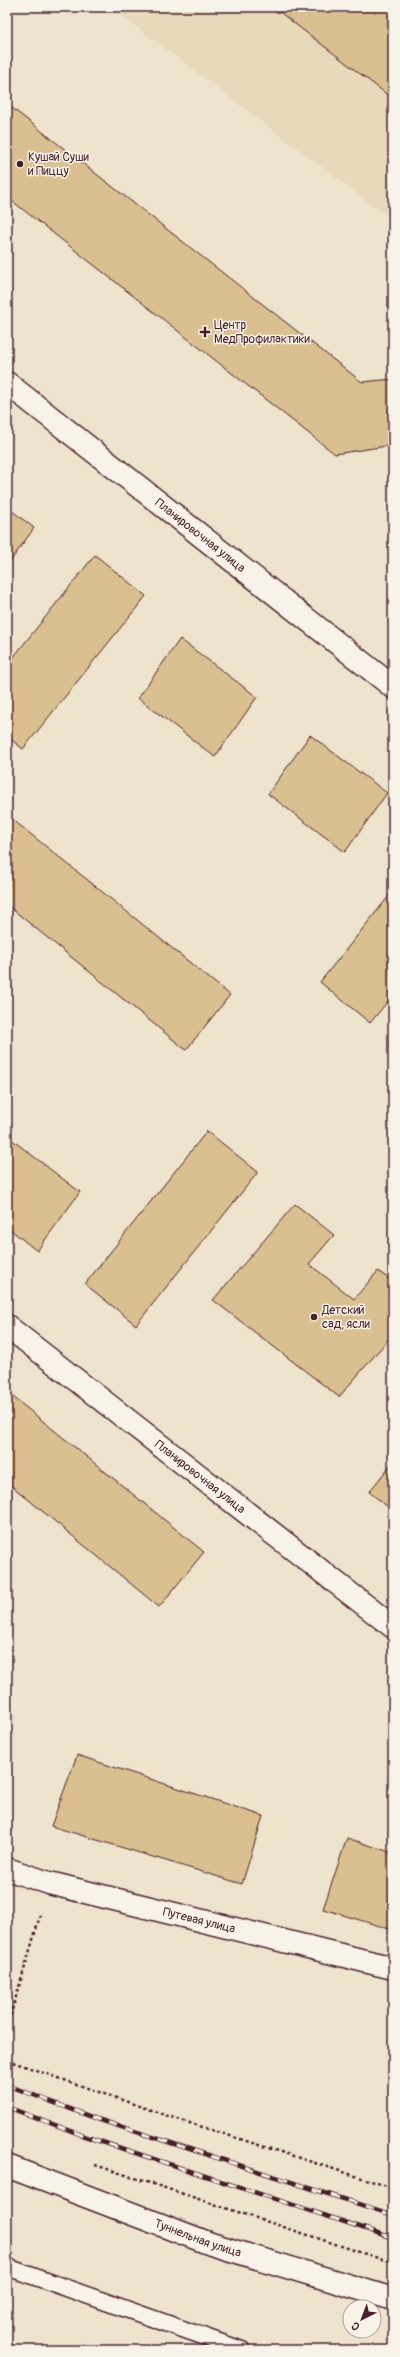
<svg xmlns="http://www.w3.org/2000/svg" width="400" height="2357" font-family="Pangolin,sans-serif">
<rect width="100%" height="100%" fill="#eee4ce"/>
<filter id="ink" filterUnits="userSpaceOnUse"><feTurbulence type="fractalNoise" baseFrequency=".025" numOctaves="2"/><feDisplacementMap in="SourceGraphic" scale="8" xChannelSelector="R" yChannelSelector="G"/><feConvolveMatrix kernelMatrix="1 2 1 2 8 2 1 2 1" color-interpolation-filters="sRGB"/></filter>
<g filter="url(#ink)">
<path fill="#e8d9bb" d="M110,7H393V221Z"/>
<path fill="#dac090" stroke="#4a1f2b" d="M273,7H393V99Z
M7,104L362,382L393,379V445L335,454L7,197Z
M7,507L34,528L7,566Z
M95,555L146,596L23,749L7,736V665Z
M180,639L257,697L215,757L138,698Z
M310,735L387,793L345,852L268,794Z
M7,815L230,995L186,1050L7,905Z
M393,891V995L370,1023L320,982Z
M207,1131L258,1172L136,1325L85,1284Z
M7,1136L80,1192L37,1251L7,1227Z
M295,1204L334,1235L309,1264L354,1299L378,1271L393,1282V1334L339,1397L213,1300Z
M7,1392L204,1552L159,1607L7,1482Z
M393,1462V1511L369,1492Z
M77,1755L263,1816L242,1884L51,1826Z
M347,1838L393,1853V1930L323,1909Z"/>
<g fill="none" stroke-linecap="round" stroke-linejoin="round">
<defs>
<path id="service" d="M7,2267L242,2350"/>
<g id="minor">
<path id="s1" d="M7,383L393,687"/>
<path id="s2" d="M7,1326L393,1627"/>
<path id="s3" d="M7,1869L49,1883L393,1968"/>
<path id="s4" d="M7,2166L211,2244L393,2299"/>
</g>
</defs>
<use href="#service" stroke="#4a1f2b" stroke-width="19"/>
<use href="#minor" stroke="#4a1f2b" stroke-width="25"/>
<path stroke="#4a1f2b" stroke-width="2.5" stroke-dasharray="3 3" stroke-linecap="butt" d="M7,2027L41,1913
M7,2060L165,2115L393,2188
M95,2165L393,2263"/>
<use href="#service" stroke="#f7f3e8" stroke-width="16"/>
<use href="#minor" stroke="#f7f3e8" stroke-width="22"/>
<defs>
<path id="rail" d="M7,2085L97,2119L393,2215
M7,2107L90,2138L393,2238"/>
</defs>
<use href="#rail" stroke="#4a1f2b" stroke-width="4.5"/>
<use href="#rail" stroke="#f7f3e8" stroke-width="3" stroke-dasharray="9" stroke-linecap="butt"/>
</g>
</g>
<g fill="#4a1f2b" stroke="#f7f3e8" stroke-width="1.5">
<circle cx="20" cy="164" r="4"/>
<path d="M203 326h4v4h4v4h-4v4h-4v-4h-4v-4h4z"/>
<circle cx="314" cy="1317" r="4"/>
</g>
<g text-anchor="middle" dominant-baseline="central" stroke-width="3" stroke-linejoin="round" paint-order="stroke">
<g font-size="12" fill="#4a1f2b" stroke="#f7f3e8" text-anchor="start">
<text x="28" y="157">Кушай Суши<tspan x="28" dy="14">и Пиццу</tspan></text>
<text x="214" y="325">Центр<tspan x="214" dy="14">МедПрофилактики</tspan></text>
<text x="322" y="1310">Детский<tspan x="322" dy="14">сад, ясли</tspan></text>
</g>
<g font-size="12" fill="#4a1f2b" stroke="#f7f3e8">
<text stroke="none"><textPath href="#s1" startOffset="246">Планировочная улица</textPath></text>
<text stroke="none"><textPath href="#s2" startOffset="245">Планировочная улица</textPath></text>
<text stroke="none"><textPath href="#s3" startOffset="199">Путевая улица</textPath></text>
<text stroke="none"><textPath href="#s4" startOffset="204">Туннельная улица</textPath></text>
</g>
</g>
<rect width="400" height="2357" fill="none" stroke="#f7f3e8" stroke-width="24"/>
<rect x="12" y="12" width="376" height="2333" fill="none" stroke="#4a1f2b" stroke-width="1.5" filter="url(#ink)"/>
<g transform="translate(362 2319) rotate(222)"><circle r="19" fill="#f7f3e8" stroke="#b29e9c"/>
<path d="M0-3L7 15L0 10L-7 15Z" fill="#4a1f2b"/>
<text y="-6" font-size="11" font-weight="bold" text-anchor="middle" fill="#4a1f2b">С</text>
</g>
</svg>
